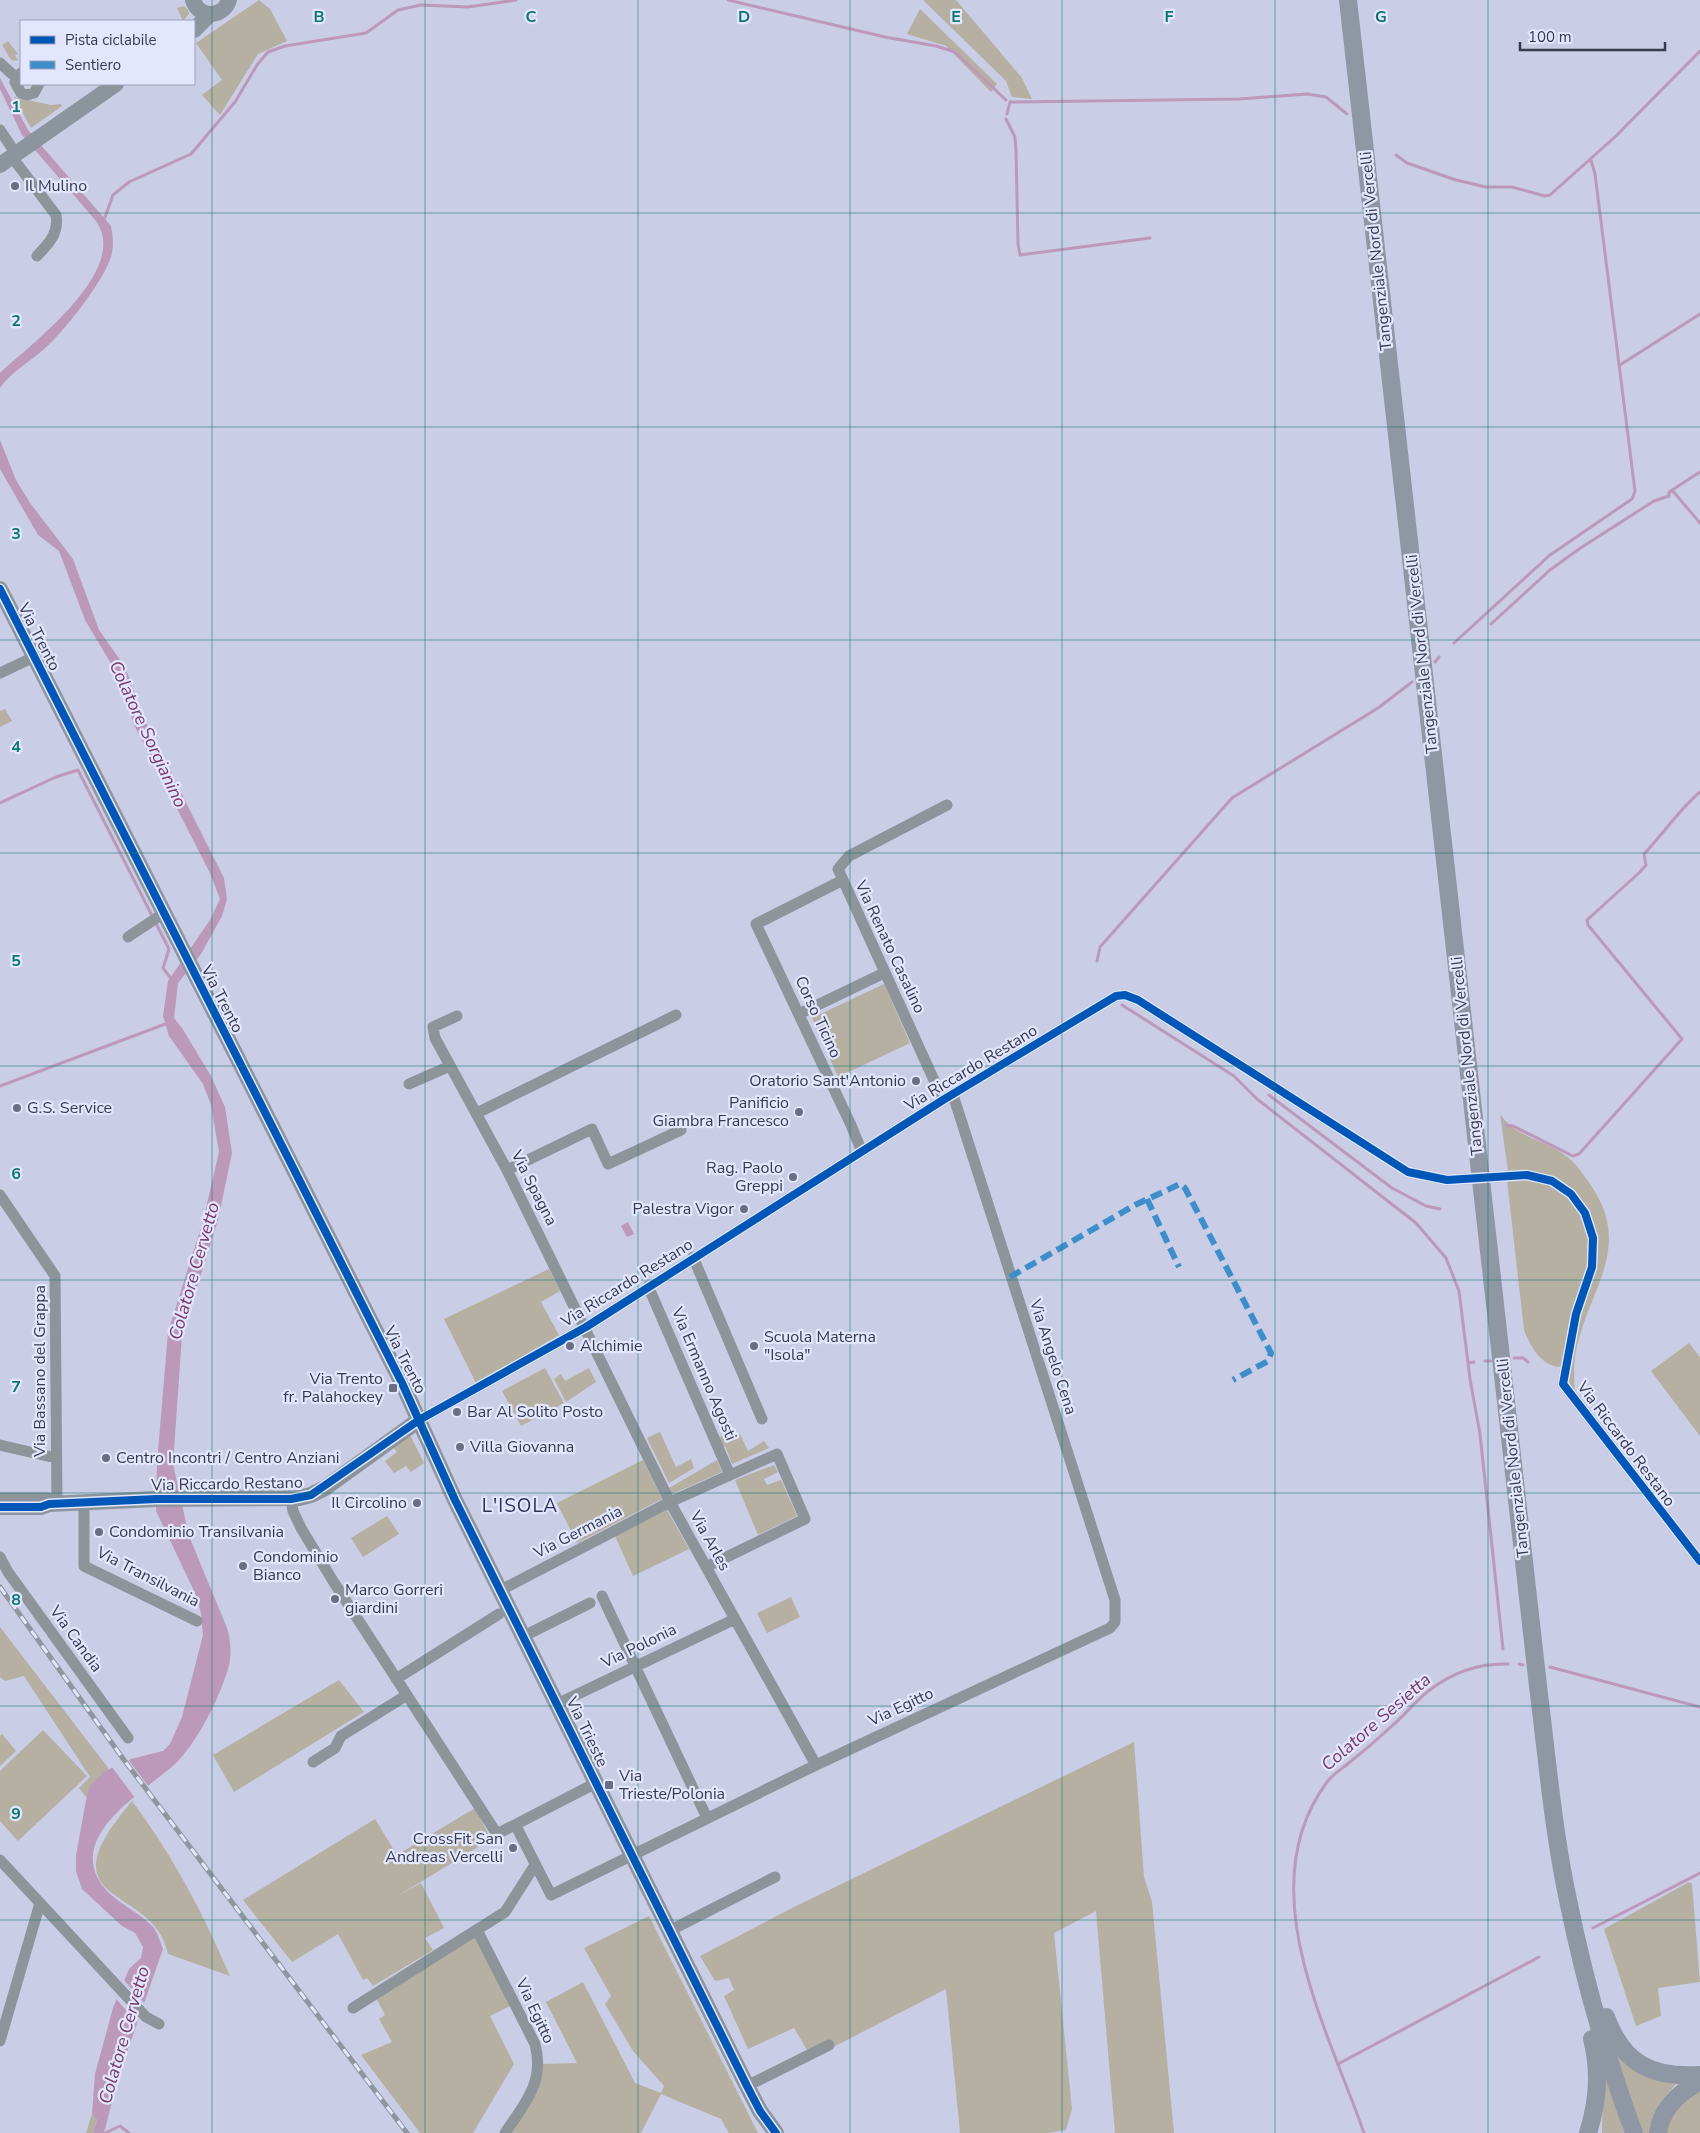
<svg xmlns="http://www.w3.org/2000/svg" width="1700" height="2133" font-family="'Nunito Sans',sans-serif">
<rect width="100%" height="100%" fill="#c9cde6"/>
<path fill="#b5b0a1" d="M259,0L270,9L287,41L258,54L220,115L202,95L222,80L196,43Z
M923,0H956L1022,78L1032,99L1012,97L1006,81Z
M184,6L188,10L189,14L183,21L177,8Z
M920,9L997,84L991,92L946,46L907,34Z
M8,41L18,54L15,55L18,61L11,60L2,45Z
M14,97L51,105L61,104L62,106L31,128Z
M5,709L12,721L0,727V711Z
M884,984L910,1043L838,1077L812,1018Z
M1500,1114C1515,1137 1545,1140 1566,1156C1575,1162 1582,1173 1588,1181C1634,1245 1592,1284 1577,1346C1573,1362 1574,1379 1575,1395L1567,1376L1595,1237L1572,1190L1508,1171Z
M1525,1179C1533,1181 1544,1181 1551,1185C1573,1196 1590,1225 1589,1249C1589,1268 1578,1289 1573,1308C1568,1327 1566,1346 1562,1365L1559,1367C1540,1365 1530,1345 1524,1330L1507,1180Z
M549,1269L560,1291L541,1302L559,1335L476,1383L444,1319Z
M1689,1343L1700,1357V1436L1651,1371Z
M545,1368L564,1403L521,1426L502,1391Z
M589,1368L596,1382L566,1402L554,1379L561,1374L565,1381Z
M660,1432L676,1467L691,1459L694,1468L669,1483L647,1438Z
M729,1433L732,1438L740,1434L748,1451L764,1441L769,1448L732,1464L725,1446L721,1448L717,1438Z
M410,1435L424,1463L411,1472L406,1466L394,1473L385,1461L397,1452L393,1447Z
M643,1460L662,1499L577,1543L557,1503Z
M717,1460L722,1472L672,1494L669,1488Z
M774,1465L778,1472L764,1479L767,1485L781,1480L797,1516L758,1535L735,1480Z
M667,1510L689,1549L633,1576L615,1536Z
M387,1516L399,1534L363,1557L351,1538Z
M791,1597L800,1617L767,1633L757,1613Z
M0,1627L109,1769C97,1775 90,1786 87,1798L79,1788L90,1777L24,1676L5,1681L0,1677Z
M339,1680L364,1712L234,1792L213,1755Z
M43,1730L87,1776L18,1841L0,1821V1771Z
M2,1734L16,1751L0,1766V1736Z
M1134,1742L1144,1877L1152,1902L1174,2133H1115L1096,1911L1054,1933L1072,2109L1066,2130L1047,2133H960L946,1989L812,2058L794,2028L748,2049L724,1996L734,1990L729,1978L715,1981L700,1956L794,1907Z
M132,1801C173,1856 203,1913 230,1976L168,1954C154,1882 39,1910 132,1801Z
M475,1808L491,1839L396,1897L421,1883L444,1928L425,1938L433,1950L373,1986L367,1978L363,1980L338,1934L292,1962L243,1900L375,1819L397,1855Z
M1689,1882L1692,1884L1700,1982L1658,1988L1661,2016L1636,2026L1604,1929Z
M649,1916L758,2133H729L721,2119L661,2094L641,2133H511L538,2090L543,2064L577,2063L546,2002L583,1982L635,2083L661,2093L664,2086L633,2051L605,2004L611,1996L584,1948Z
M475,1935L512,2005L490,2016L514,2064L473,2133H420L361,2055L392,2042L379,2019L385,2015L375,1996Z
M1614,2049L1678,2082C1663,2098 1652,2111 1649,2133H1643Z
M1603,2078L1607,2080L1624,2133H1602Z
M1700,2087V2133H1664L1677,2105Z
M92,2114L97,2120L93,2133H86Z"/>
<path fill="#bc99bb" d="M0,78L28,130L111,226C113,236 114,247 111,257C103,282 63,333 43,350C28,363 11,372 0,388V373C31,344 131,270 96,221L22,135L0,89Z
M0,440L16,480L30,503L73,559L99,630L125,667L144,719L224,878L227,899L222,916L201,954L178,983L174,1018L182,1028L211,1076L225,1107L232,1153L218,1220L182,1335L173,1464L189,1536L227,1628C231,1641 232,1656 228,1669C220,1697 196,1745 174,1765C148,1788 83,1826 94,1868C101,1898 135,1907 154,1928C158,1934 160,1942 163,1949L119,2075L104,2133H93L97,2120L92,2114L95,2074L113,2008L129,1969L141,1958L143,1947L135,1933L122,1926L82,1889L76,1871V1856L86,1800L90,1786L103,1772L131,1759L163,1751L170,1744L182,1717L203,1635L201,1613L195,1593L156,1511L157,1463L168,1332L203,1221L219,1152L211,1105L203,1084L169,1036L163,1016L168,981L210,920L220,899L210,873L134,725L116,672L85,620L59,551L38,535L0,469Z
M628,1222L634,1234L627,1237L621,1226Z"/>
<path fill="#c9cde6" d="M127,1758L149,1787L135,1798L112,1767Z
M123,1979L147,2006L140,2025L116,1999Z"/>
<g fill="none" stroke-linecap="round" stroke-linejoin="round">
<path stroke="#bc99bb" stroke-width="3" d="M728,0L885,37L936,46L955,52L1006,100
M1007,114L1010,102L1240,99L1307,94L1326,97L1347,114
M1006,119L1015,137L1016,151L1018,244L1020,255L1150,238
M1396,155L1407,163L1456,180L1486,187H1512L1545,196L1550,195L1616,136L1700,51
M104,220L113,195L129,182L191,154L235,102L257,65L268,52L285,46L366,33L398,10L421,5L468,7L516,0
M1620,365L1700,314
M1672,490L1700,523
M1491,624L1550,570L1579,549L1654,501L1669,496V492L1700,472
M1454,643L1550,555L1632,499L1635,491L1595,174L1591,160
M1435,662L1439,657
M0,803L56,777L78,770L169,949L163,968L172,980
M1097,961L1100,947L1232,798L1378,708L1412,682
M1122,1005L1234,1076L1257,1099L1416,1223L1446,1258L1459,1291L1470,1379L1480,1434L1503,1649
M0,1086L168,1023
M1269,1095L1392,1188L1426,1206L1440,1209
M1506,1125L1513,1126L1573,1156L1579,1154L1682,1039L1588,925L1587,920L1640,872L1646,865L1644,854C1663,834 1679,810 1700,792
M1514,1358H1523L1528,1362
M1485,1361H1491
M1468,1363L1474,1362
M1519,1664L1523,1665
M1550,1667L1700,1707
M1593,1928L1700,1873
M1338,2064L1539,1957
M105,2133L120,2126L129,2133
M1364,2133C1327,2027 1249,1887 1327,1782C1333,1774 1343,1768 1350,1762C1365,1750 1379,1738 1393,1725C1406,1714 1417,1699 1431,1689C1455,1671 1479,1663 1508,1664"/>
<path stroke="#8d949a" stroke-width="11" d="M0,63L12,74L17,76
M21,73L15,82L21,93L27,95L34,93L39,84
M0,130L16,154
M12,157L56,215C59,234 49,243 37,256
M0,673L34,657
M841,881L756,924L851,1125L862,1152
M128,937L164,913
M799,1014L884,973
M457,1016L433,1027L435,1038L507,1170L670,1502L816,1765
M409,1084L450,1066
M943,1100L838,869L849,856L947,805
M477,1113L676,1015
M507,1170L592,1129L608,1164L681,1130
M1527,1175L1552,1181L1571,1194L1585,1213L1593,1238L1592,1267L1576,1314L1563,1384L1700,1561
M0,1195L55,1276L57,1504
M693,1257L762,1419
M648,1286L730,1475
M419,1420L586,1327L943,1100L1116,996L1125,995L1138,1000L1408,1172L1447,1180
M0,1445L56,1458
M0,1498H48L53,1504
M291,1499L293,1511L301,1528L333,1581L497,1834L596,1783
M84,1502V1566L197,1621
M0,1557L8,1572L128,1738
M501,1590L670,1502L777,1454L805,1519L706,1567
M602,1596L707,1818
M524,1636L590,1603
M396,1679L499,1614
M557,1704L735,1619
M313,1762L335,1748L341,1736L407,1695
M516,1826L551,1895L816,1765L1110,1628L1115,1622V1600L953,1095
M0,1860L146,2017L159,2024
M477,1930L535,2044C545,2082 525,2103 505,2133
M671,1930L775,1877
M353,2008L505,1912L535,1865
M0,2041L40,1903
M747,2086L829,2045"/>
<path stroke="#8c949d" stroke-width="16" d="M193,0C199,19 223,18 229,0
M194,30L210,14
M0,165L116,84
M0,589L402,1383L455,1500L747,2086L760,2111L776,2133
M0,1507H41L49,1504L156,1499L299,1498L311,1495L325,1488L419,1420"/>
<path stroke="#8e97a3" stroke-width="18" d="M1348,0L1538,1686C1547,1757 1553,1830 1568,1900C1584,1979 1606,2057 1634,2133
M1606,2017C1623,2064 1652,2078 1700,2075
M1588,2133C1598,2102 1600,2070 1592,2039
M1658,2133C1661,2108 1680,2092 1700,2081"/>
<defs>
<path id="rail" d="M0,1587L124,1760L407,2133"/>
</defs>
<use href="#rail" stroke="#9096a0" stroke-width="5"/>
<use href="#rail" stroke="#e2e7fe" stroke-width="3" stroke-dasharray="9" stroke-linecap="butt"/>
<path stroke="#8d949a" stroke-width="11" d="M1447,1180L1527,1175"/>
<path stroke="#3d8ecb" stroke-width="6" stroke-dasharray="12 6" stroke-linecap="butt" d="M1147,1199L1179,1267
M1010,1277L1135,1205L1180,1184L1185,1188L1271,1353L1268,1361L1233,1380"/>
<defs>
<path id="cycleway" d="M0,589L402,1383L455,1500L747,2086L760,2111L776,2133
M0,1507H41L49,1504L156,1499H291L311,1495L419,1420L586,1327L943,1100L1116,996L1125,995L1138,1000L1408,1172L1447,1180L1527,1175L1552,1181L1571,1194L1585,1213L1593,1238L1592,1267L1576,1314L1563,1384L1700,1561"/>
</defs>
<use href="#cycleway" stroke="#e2e7fe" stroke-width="11"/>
<use href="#cycleway" stroke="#0057b8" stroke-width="8"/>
</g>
<path fill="none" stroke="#0f766e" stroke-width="1" stroke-opacity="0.55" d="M212,0V2133M425,0V2133M638,0V2133M850,0V2133M1062,0V2133M1275,0V2133M1488,0V2133M0,213H1700M0,427H1700M0,640H1700M0,853H1700M0,1066H1700M0,1280H1700M0,1493H1700M0,1706H1700M0,1920H1700"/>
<g fill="#6b6e83" stroke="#e2e7fe" stroke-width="2">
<circle cx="15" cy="186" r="5"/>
<circle cx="916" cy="1081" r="5"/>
<circle cx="17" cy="1108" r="5"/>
<circle cx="799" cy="1112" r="5"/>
<circle cx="793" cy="1177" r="5"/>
<circle cx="744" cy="1209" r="5"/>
<circle cx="570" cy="1346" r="5"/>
<circle cx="754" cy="1346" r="5"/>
<rect x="388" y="1383" width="10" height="10" rx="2.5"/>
<circle cx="457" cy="1412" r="5"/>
<circle cx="460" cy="1447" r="5"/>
<circle cx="106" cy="1458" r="5"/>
<circle cx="417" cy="1503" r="5"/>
<circle cx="99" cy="1532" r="5"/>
<circle cx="243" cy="1566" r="5"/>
<circle cx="335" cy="1599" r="5"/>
<rect x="604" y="1780" width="10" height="10" rx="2.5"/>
<circle cx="513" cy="1848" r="5"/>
</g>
<g text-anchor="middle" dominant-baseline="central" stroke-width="4.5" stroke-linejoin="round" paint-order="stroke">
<g font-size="16" fill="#383b4e" stroke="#e2e7fe" text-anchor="start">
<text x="25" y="186">Il Mulino</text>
<text x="906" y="1081" text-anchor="end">Oratorio Sant'Antonio</text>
<text x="789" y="1103" text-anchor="end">Panificio<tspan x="789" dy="18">Giambra Francesco</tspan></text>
<text x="27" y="1108">G.S. Service</text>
<text x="783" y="1168" text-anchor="end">Rag. Paolo<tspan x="783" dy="18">Greppi</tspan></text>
<text x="734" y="1209" text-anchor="end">Palestra Vigor</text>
<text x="764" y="1337">Scuola Materna<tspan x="764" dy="18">"Isola"</tspan></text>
<text x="580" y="1346">Alchimie</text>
<text x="383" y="1379" text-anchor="end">Via Trento<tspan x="383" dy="18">fr. Palahockey</tspan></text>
<text x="467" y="1412">Bar Al Solito Posto</text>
<text x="470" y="1447">Villa Giovanna</text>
<text x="116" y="1458">Centro Incontri / Centro Anziani</text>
<text x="407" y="1503" text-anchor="end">Il Circolino</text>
<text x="109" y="1532">Condominio Transilvania</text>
<text x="253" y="1557">Condominio<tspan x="253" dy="18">Bianco</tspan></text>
<text x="345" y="1590">Marco Gorreri<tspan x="345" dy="18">giardini</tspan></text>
<text x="619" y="1776">Via<tspan x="619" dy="18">Trieste/Polonia</tspan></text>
<text x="503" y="1839" text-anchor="end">CrossFit San<tspan x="503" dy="18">Andreas Vercelli</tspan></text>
</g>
<g font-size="16" fill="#383b4e" stroke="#e2e7fe">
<text transform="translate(1376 251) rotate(-96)">Tangenziale Nord di Vercelli</text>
<text transform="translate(39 637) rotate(63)">Via Trento</text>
<text transform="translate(1422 654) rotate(-96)">Tangenziale Nord di Vercelli</text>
<text transform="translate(890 947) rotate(65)">Via Renato Casalino</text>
<text transform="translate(222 999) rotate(63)">Via Trento</text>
<text transform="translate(818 1017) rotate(65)">Corso Ticino</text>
<text transform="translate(1467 1056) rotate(-96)">Tangenziale Nord di Vercelli</text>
<text transform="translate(971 1068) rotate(-31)">Via Riccardo Restano</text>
<text transform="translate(534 1188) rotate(63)">Via Spagna</text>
<text transform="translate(627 1283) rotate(-32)">Via Riccardo Restano</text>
<text transform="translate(1053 1357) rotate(72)">Via Angelo Cena</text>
<text transform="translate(405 1360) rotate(63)">Via Trento</text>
<text transform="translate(40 1371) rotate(-90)">Via Bassano del Grappa</text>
<text transform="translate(704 1374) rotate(67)">Via Ermanno Agosti</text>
<text transform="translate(1626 1444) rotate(53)">Via Riccardo Restano</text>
<text transform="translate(1513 1458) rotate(-96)">Tangenziale Nord di Vercelli</text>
<text transform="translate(227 1484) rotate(-1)">Via Riccardo Restano</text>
<text transform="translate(578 1532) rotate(-27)">Via Germania</text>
<text transform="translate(710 1541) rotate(61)">Via Arles</text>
<text transform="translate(148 1577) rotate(27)">Via Transilvania</text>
<text transform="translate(76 1639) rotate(54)">Via Candia</text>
<text transform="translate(639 1646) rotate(-26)">Via Polonia</text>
<text transform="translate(901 1707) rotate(-25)">Via Egitto</text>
<text transform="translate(587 1732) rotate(64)">Via Trieste</text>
<text transform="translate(535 2011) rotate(65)">Via Egitto</text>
</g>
<g font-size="18" font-style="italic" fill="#79396a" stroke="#e2e7fe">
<text transform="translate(148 734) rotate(65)">Colatore Sorgianino</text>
<text transform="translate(194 1271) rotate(-74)">Colatore Cervetto</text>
<text transform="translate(1376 1722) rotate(-41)">Colatore Sesietta</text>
<text transform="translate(124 2035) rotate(-74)">Colatore Cervetto</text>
</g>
<g font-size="19" letter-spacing="1" fill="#2c3056" stroke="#e2e7fe">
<text x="520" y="1506">L'ISOLA</text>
</g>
</g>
<g font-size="16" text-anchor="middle" font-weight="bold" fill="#0f766e" stroke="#e2e7fe" stroke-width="4.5" stroke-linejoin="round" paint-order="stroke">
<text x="319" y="22">B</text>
<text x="531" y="22">C</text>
<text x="744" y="22">D</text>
<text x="956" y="22">E</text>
<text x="1169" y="22">F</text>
<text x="1381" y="22">G</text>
<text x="16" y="112">1</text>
<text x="16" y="326">2</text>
<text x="16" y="539">3</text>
<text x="16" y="752">4</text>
<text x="16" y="966">5</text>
<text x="16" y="1179">6</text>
<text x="16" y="1392">7</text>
<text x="16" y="1605">8</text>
<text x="16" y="1819">9</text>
</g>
<rect x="20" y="20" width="175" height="65" fill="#e2e7fe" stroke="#9ea2b8"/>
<rect x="30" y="36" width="25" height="8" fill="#0057b8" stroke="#9ea2b8"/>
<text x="65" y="45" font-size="15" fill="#383b4e">Pista ciclabile</text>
<rect x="30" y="61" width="25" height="8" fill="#3d8ecb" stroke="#9ea2b8"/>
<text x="65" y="70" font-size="15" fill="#383b4e">Sentiero</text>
<path d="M1520 42v8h145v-8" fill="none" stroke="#383b4e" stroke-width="2.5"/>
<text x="1528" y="42" font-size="15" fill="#383b4e" stroke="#e2e7fe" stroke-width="4" paint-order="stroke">100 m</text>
</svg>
